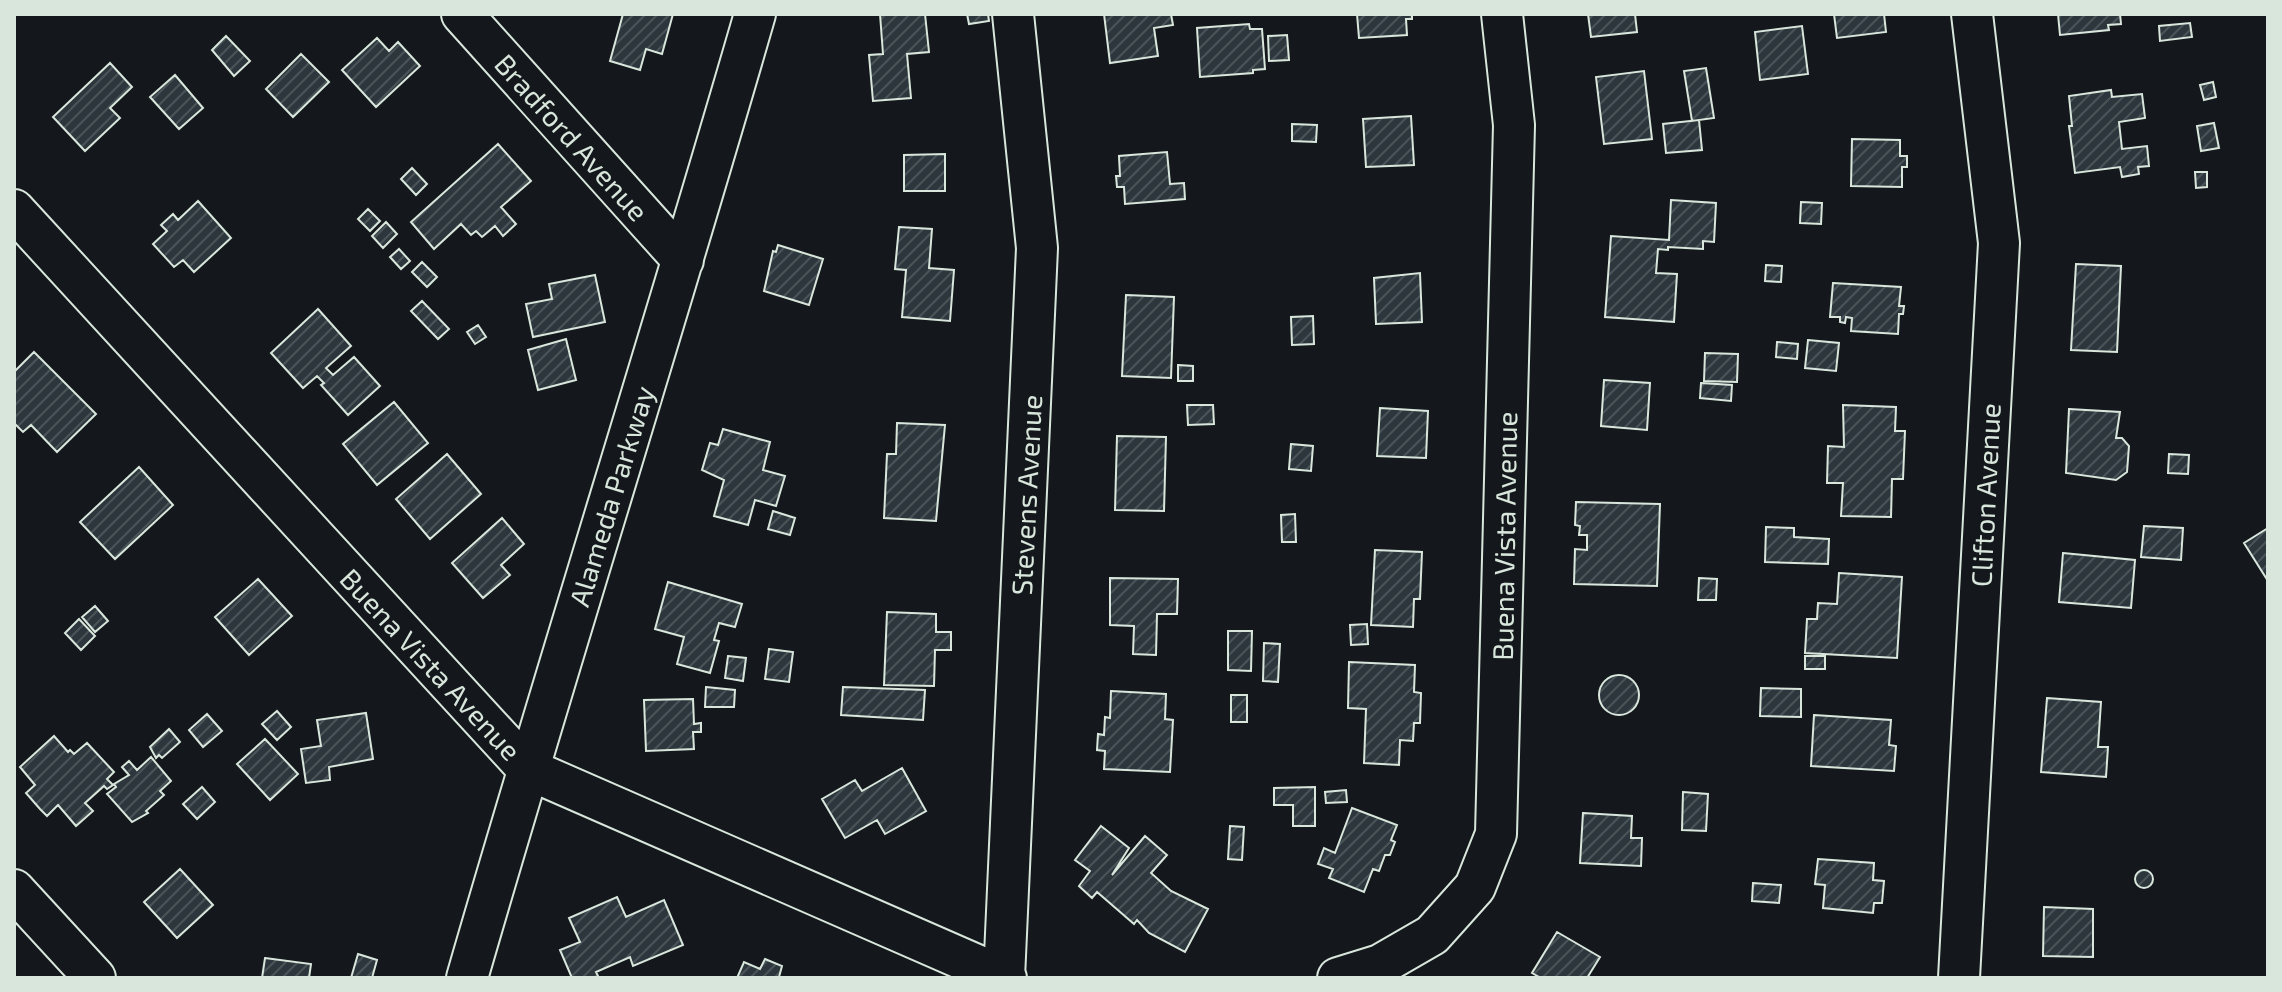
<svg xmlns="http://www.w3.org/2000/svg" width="2282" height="992" font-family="'Exo 2',sans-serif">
<defs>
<pattern id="building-hatch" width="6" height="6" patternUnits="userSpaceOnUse" patternTransform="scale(2)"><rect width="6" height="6" fill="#2c363c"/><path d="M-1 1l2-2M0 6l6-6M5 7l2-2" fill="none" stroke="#4a5358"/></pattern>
</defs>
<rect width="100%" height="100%" fill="#14181c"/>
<path fill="url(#building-hatch)" stroke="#d8e6dc" stroke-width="2" d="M623,14H673L662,54L646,49L640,70L610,61Z
M880,14H925L929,52L907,54L911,98L873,101L869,55L883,54Z
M967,14H988L989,21L969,24Z
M1104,14H1171L1173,25L1154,28L1158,56L1110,63Z
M1412,14V19H1406L1407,35L1359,38L1357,14Z
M1588,14H1635L1637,32L1591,37Z
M1834,14H1884L1886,32L1837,38Z
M2058,14H2120L2121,24L2108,25L2109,30L2060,35Z
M2190,23L2192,37L2160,41L2159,26Z
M1249,24L1250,29H1262L1265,69L1253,70V73L1200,77L1197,28Z
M1802,26L1808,74L1760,80L1755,32Z
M1287,35L1289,60L1269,61L1268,36Z
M226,36L250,61L234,76L212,50Z
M377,38L389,51L398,42L420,66L376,107L342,70Z
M301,54L329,82L293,117L266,89Z
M110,63L132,87L110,108L120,118L85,151L53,117Z
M1706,68L1714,118L1692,121L1684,71Z
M1644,71L1652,139L1604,144L1596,77Z
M175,75L203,108L179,129L150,97Z
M2213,82L2216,97L2204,100L2200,85Z
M2111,90L2112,97L2142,94L2145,118L2119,122L2122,149L2147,146L2149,166L2138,167L2139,174L2122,177L2120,167L2075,173L2069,126H2072L2069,96Z
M1411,116L1414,165L1366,167L1363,119Z
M1699,120L1702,150L1666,153L1663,124Z
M2214,123L2219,148L2201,151L2197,126Z
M1292,124L1317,125L1316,142L1292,141Z
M1852,139L1900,140V156H1907V167H1902V187L1851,186Z
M498,144L531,181L501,207L516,224L503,236L495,226L482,237L476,231L471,235L461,224L434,249L411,222Z
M1167,152L1170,184L1184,183L1185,199L1125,204L1124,187H1117L1116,176H1120L1119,156Z
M945,154V191H904V155Z
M412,168L427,184L416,195L401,179Z
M2195,172H2207V187L2196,188Z
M1671,200L1716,203L1714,242L1703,241V249L1668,247V250L1658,249L1656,273L1677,274L1674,322L1605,317L1611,236L1669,240Z
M198,201L231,238L194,272L183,260L174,267L153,244L167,231L161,225L173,214L178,220Z
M1801,202L1822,203L1821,224L1800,223Z
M368,209L380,221L370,231L358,219Z
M386,222L397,234L383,248L372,236Z
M899,227L932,229L929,268L954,270L950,321L902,317L906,270L895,269Z
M778,245L823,259L809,305L764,291L773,251L776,252Z
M399,249L410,261L401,269L390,257Z
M422,262L437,277L427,287L412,272Z
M2076,264L2121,266L2117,352L2071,350Z
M1766,265L1782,266L1781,282L1765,281Z
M1420,273L1422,322L1376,324L1374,278Z
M595,275L605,322L533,337L526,304L552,299L549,284Z
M1833,283L1901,287L1899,306H1904L1903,314H1899L1898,334L1851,331L1852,318L1846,317L1845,323L1840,322V317H1830Z
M1126,295L1174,297L1171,378L1122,376Z
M422,301L449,329L438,339L411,311Z
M318,309L351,346L326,368L333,375L354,357L380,386L348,415L321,385L324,383L317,376L303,388L271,353Z
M1313,316L1314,344L1292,345L1291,317Z
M478,325L486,337L475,344L467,332Z
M566,339L576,380L538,390L528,350Z
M1808,340L1839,343L1836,371L1805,368Z
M1777,342L1798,344L1797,359L1776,357Z
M34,352L96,414L57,452L31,425L23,432L14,423V372Z
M1705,353L1738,354L1737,382L1704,381Z
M1178,365L1193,366V381H1178Z
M1604,380L1650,383L1647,430L1601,426Z
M1701,383L1732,385L1731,401L1700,398Z
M394,402L428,443L377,485L343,444Z
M1187,405H1213L1214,424L1188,425Z
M1843,405L1896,407L1895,431H1905L1903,479H1892L1891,517L1841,516L1843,483H1827L1828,446L1844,447Z
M1380,408L1428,411L1426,458L1377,456Z
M2069,409L2120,412L2116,438H2122L2129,446L2127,472L2116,480L2066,473Z
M897,423L945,425L936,521L884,518L887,454H896Z
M723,429L770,442L763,470L785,476L776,506L755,500L748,525L714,516L724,480L702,470L710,443L718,445Z
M1117,436L1166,437L1164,511L1115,510Z
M1291,444L1313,446L1311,471L1289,469Z
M447,454L481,494L430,539L396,499Z
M2169,454L2189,455L2188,474L2168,473Z
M139,467L173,505L115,559L80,522Z
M1576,502L1660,504L1657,586L1574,584L1575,549L1587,550V535H1579L1580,526L1575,525Z
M773,511L795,518L790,535L768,529Z
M1295,514L1296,542H1282L1281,515Z
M502,518L524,544L501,565L510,575L483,598L452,563Z
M2144,526L2183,528L2181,560L2141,557Z
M1766,527L1794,528V537L1829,539L1828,564L1765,562Z
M2268,528V581L2244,543Z
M1375,550L1422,552L1420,599H1414L1413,627L1371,625Z
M2063,553L2135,560L2131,608L2059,602Z
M1839,573L1902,577L1897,658L1805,653L1807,619H1817L1818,603L1837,604Z
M1110,578L1178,579L1177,614H1157L1156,655L1133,654L1134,626L1110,625Z
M1699,578L1717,579L1716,600H1698Z
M258,579L292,616L249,655L215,617Z
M668,582L742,604L735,627L719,623L714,640L719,641L710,673L677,664L684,637L655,629Z
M95,606L108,621L95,632L82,617Z
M887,612L936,614V632H951V650H935L934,686L884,685Z
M79,619L95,636L81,650L65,633Z
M1367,624L1368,644L1351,645L1350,625Z
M1228,631H1252L1251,671L1228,670Z
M1264,643L1280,644L1278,682L1263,681Z
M769,649L793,652L789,682L765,679Z
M728,656L746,658L743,681L725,678Z
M1805,656H1825V669H1805Z
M1349,662L1415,665L1414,692L1421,693L1420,723H1414L1413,741L1400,740L1399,765L1364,763L1366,709L1348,708Z
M1599 695a20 20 0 1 1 40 0a20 20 0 1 1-40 0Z
M706,687L735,690L734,707H705Z
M843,687L925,690L923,720L841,715Z
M1761,688L1801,689V717L1760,716Z
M1111,691L1166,694L1165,719L1173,720L1170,772L1104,769L1105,751L1097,750L1098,734L1104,735L1105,717L1110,718Z
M1231,695H1247V722H1231Z
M2047,698L2101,702L2098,747H2108L2106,777L2041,772Z
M693,699L694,724L701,723V732H693L694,749L646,751L644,700Z
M277,711L291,727L277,740L262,724Z
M366,713L373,759L329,767L330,780L306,783L301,749L321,746L317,720Z
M207,714L222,731L203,747L189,730Z
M1814,715L1891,720L1889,745L1896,746L1894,771L1811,766Z
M169,729L180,742L162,758L159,755L156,758L150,747Z
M54,736L68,752L70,750L74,754L87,743L114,772L107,779L113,785L107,789L104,786L85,803L93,811L76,826L58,805L47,816L40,809L26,793L35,785L20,767Z
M265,739L298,774L270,800L237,764Z
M151,757L171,781L160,791L164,795L146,811L148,813L132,822L107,794L116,787L114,784L129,775L122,767L129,761L137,770Z
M902,768L926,811L885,834L877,820L845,838L822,799L855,780L862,791Z
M202,787L215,802L197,819L183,804Z
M1315,787V826H1293V805H1274V788Z
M1346,790L1347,802L1326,803L1325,792Z
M1683,792L1708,794L1706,831L1682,830Z
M1352,808L1397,825L1391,840L1395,842L1390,855H1385L1379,871L1373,869L1364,892L1329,878L1333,869L1318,864L1324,848L1335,853Z
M1583,813L1632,816L1631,838H1642L1641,866L1580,863Z
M1101,826L1129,848L1112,875L1145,836L1167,855L1151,873L1171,891L1208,909L1185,952L1149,933L1137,920L1134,924L1097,892L1092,898L1079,886L1090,871L1075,860Z
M1230,826L1244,827L1242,860L1228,859Z
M1818,859L1874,863L1873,880L1884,881L1882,903H1874L1873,913L1823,908L1825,885L1815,884Z
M180,869L213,905L177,938L144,902Z
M2135 879a9 9 0 1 1 18 0a9 9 0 1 1-18 0Z
M1753,883L1781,885L1779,903L1752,901Z
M617,897L626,917L664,900L683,945L633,966L630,957L596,972L599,978H572L560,950L580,942L569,918Z
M2044,907L2093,909V957L2043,956Z
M1557,932L1600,957L1587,978H1541L1532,973Z
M358,954L377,960L372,978H351Z
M265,958L311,964L309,978H262Z
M765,959L782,966L779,977L782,978H737L744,962L760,969Z"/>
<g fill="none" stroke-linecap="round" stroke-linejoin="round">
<defs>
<path id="minor" d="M462,14L683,260
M14,210L528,769L1006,978
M14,890L95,978
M467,978C560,656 662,336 755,14
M1004,978L1037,248L1013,14
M1338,978L1380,965L1432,935L1475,887L1496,834L1514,125L1502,14
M1959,978L1999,243L1972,14"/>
</defs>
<use href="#minor" stroke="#d8e6dc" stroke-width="44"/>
<use href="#minor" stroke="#14181c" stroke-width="40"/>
</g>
<g text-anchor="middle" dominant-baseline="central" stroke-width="6" stroke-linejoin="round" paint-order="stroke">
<g font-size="28" fill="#d8e6dc" stroke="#14181c">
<text transform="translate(572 137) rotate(48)">Bradford Avenue</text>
<text transform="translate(1026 495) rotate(-87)">Stevens Avenue</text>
<text transform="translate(1985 495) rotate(-87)">Clifton Avenue</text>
<text transform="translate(611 496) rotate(-73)">Alameda Parkway</text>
<text transform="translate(1504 536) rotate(-89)">Buena Vista Avenue</text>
<text transform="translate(431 664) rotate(47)">Buena Vista Avenue</text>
</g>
</g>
<rect width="2282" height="992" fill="none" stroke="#d8e6dc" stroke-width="32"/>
</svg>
